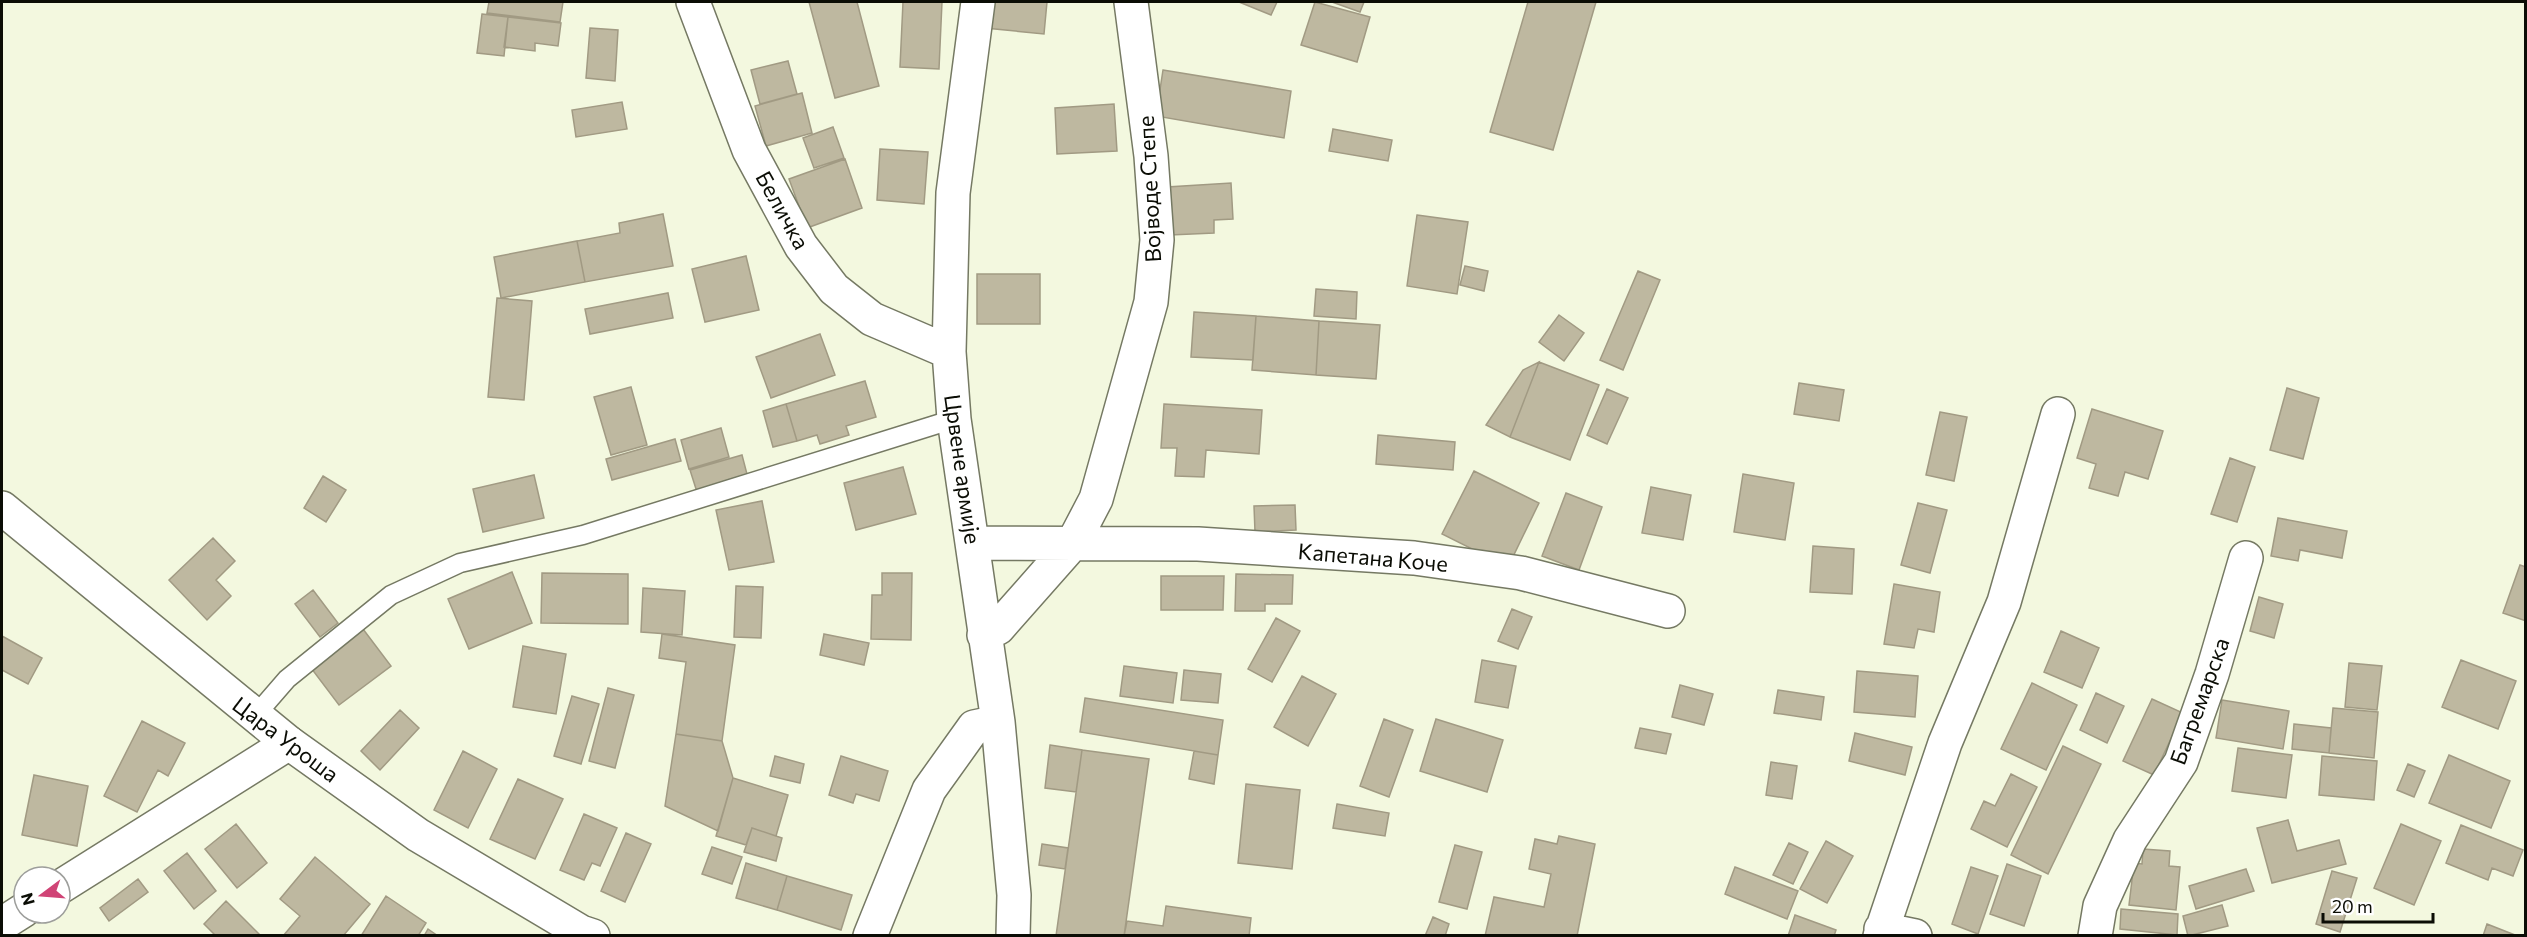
<svg xmlns="http://www.w3.org/2000/svg" width="2527" height="937" font-family="Commissioner,sans-serif">
<rect width="100%" height="100%" fill="#f3f8df"/>
<path fill="#beb8a0" stroke="#a19a83" stroke-width="1.5" d="M489,2H563L560,22L487,13Z
M809,2H857L879,86L835,98Z
M903,2H942L939,69L900,67Z
M987,2H1047L1044,34L985,28Z
M1239,2H1277L1271,15Z
M1315,2L1370,17L1357,62L1301,45Z
M1332,2H1364L1360,12Z
M1528,2H1596L1553,150L1490,132Z
M482,14L508,17L504,56L477,53Z
M508,17L561,23L558,46L535,43V51L504,47Z
M590,28L618,30L615,81L586,78Z
M788,61L797,94L760,104L751,70Z
M1163,70L1291,91L1284,138L1156,116Z
M802,93L812,133L766,146L755,106Z
M622,102L627,129L576,137L572,110Z
M1114,104L1117,151L1057,154L1055,108Z
M833,127L844,158L814,168L803,138Z
M1333,129L1392,140L1388,161L1329,151Z
M880,149L928,152L924,204L877,200Z
M845,159L862,208L807,228L789,179Z
M1231,183L1233,219L1214,220V233L1170,235L1167,187Z
M663,214L673,266L585,282L577,241L620,233L619,223Z
M1417,215L1468,222L1457,294L1407,286Z
M577,241L585,282L501,298L494,257Z
M746,256L759,310L705,322L692,269Z
M1465,266L1488,271L1484,291L1460,285Z
M1638,271L1660,280L1623,370L1600,360Z
M977,274H1040V324H977Z
M1316,289L1357,292L1356,319L1314,316Z
M668,293L673,318L590,334L585,309Z
M497,298L532,301L524,400L488,397Z
M1194,312L1256,316L1253,360L1191,357Z
M1559,315L1584,333L1564,361L1539,342Z
M1256,316L1319,321L1316,375L1252,370Z
M1319,321L1380,325L1376,379L1316,375Z
M820,334L835,375L771,398L756,357Z
M1539,362L1510,437L1486,425L1523,370Z
M1539,362L1599,385L1570,460L1510,437Z
M865,381L876,417L846,426L849,435L820,444L817,435L797,441L786,404Z
M1799,383L1844,390L1839,421L1794,414Z
M631,387L647,445L611,455L594,397Z
M2287,388L2319,398L2303,459L2270,450Z
M1607,389L1628,398L1607,444L1587,435Z
M786,404L797,441L773,447L763,411Z
M1164,404L1262,410L1259,454L1206,450L1204,477L1175,476L1177,448H1161Z
M2092,409L2163,431L2148,479L2125,472L2118,496L2089,488L2096,464L2077,458Z
M1940,412L1967,417L1954,481L1926,475Z
M721,428L729,457L689,469L681,440Z
M1378,435L1455,442L1453,470L1376,464Z
M675,439L681,461L612,480L606,459Z
M742,455L748,478L697,492L690,470Z
M2230,458L2255,467L2237,522L2211,514Z
M903,467L916,514L856,530L844,483Z
M1474,471L1539,503L1508,567L1442,534Z
M1743,474L1794,483L1785,540L1734,532Z
M534,475L544,518L483,532L473,489Z
M323,476L346,490L326,522L304,508Z
M1651,487L1691,495L1683,540L1642,533Z
M1566,493L1602,507L1579,570L1542,556Z
M762,501L774,562L729,570L716,510Z
M1918,503L1947,510L1930,573L1901,565Z
M1295,505L1296,530L1255,532L1254,506Z
M2278,518L2347,531L2342,558L2300,550L2298,561L2271,556Z
M213,538L235,561L216,580L231,596L207,620L169,580Z
M1813,546L1854,549L1852,594L1810,592Z
M2520,565L2526,567V621L2503,613Z
M512,572L532,623L469,649L448,599Z
M542,573L628,574V624L541,623Z
M882,573H912L911,640L871,639L872,595H882Z
M1236,574L1293,575L1292,604H1265V611H1235Z
M1161,576H1224L1223,610H1161Z
M1894,584L1940,592L1934,632L1918,629L1914,648L1884,644Z
M736,586L763,587L761,638L734,637Z
M643,588L685,591L682,635L641,632Z
M313,590L338,623L320,637L295,604Z
M2259,597L2283,604L2274,638L2250,631Z
M1512,609L1532,617L1518,649L1498,641Z
M1276,618L1300,631L1272,682L1248,669Z
M363,629L391,666L339,705L311,668Z
M2061,631L2099,648L2082,688L2044,672Z
M662,634L735,645L722,741L676,734L686,662L659,658Z
M824,634L869,643L864,665L820,655Z
M2,636L42,658L28,684L2,670Z
M523,646L566,654L556,714L513,707Z
M1482,660L1516,666L1508,708L1475,702Z
M2461,660L2516,681L2498,729L2442,707Z
M2349,663L2382,666L2377,710L2345,707Z
M1124,666L1177,673L1173,703L1120,696Z
M1184,670L1221,674L1218,703L1181,700Z
M1857,671L1918,676L1915,717L1854,712Z
M1302,676L1336,694L1308,746L1274,727Z
M2032,683L2077,705L2046,770L2001,749Z
M1680,685L1713,694L1704,725L1672,717Z
M608,688L634,695L615,768L589,761Z
M1778,690L1824,697L1821,720L1774,713Z
M2096,693L2124,706L2107,743L2080,730Z
M572,696L599,704L581,764L554,756Z
M1085,698L1223,720L1218,755L1080,732Z
M2152,699L2183,713L2154,775L2123,761Z
M2222,700L2289,711L2283,749L2216,738Z
M2333,708L2378,712L2374,758L2329,753Z
M400,710L419,728L380,770L361,751Z
M1384,719L1413,730L1389,797L1360,786Z
M1436,719L1503,740L1487,792L1420,771Z
M142,721L185,743L168,776L158,770L137,812L104,796Z
M2294,724L2331,728L2329,753L2292,749Z
M1640,728L1671,734L1666,754L1635,748Z
M1855,733L1912,747L1905,775L1849,761Z
M676,734L722,741L733,778L718,831L665,806Z
M1050,745L1082,750L1076,792L1045,788Z
M2063,746L2101,764L2048,874L2011,855Z
M2238,748L2292,755L2286,798L2232,791Z
M1082,750L1149,759L1124,936H1056Z
M463,751L497,769L468,828L434,810Z
M1194,751L1218,755L1214,784L1189,779Z
M2449,755L2510,781L2491,828L2429,803Z
M775,756L804,764L800,783L770,776Z
M841,756L888,771L879,801L856,794L853,803L829,795Z
M2322,756L2377,761L2374,800L2319,795Z
M1771,762L1797,766L1792,799L1766,795Z
M2408,764L2425,771L2414,797L2397,790Z
M2011,774L2037,787L2007,847L1971,829L1984,801L1995,806Z
M34,775L88,786L77,846L22,835Z
M733,778L788,795L776,836L752,828L746,845L716,836Z
M518,779L563,799L535,859L490,839Z
M1246,784L1300,790L1292,869L1238,863Z
M1337,804L1389,813L1385,836L1333,828Z
M584,814L617,828L600,866L592,863L584,880L560,870Z
M2288,820L2297,851L2339,840L2346,864L2272,883L2257,828Z
M236,824L267,863L237,888L205,849Z
M2401,824L2441,841L2414,905L2374,888Z
M2461,825L2523,850L2513,876L2492,868L2488,880L2446,863Z
M752,828L782,838L776,861L744,852Z
M626,833L651,844L625,902L601,891Z
M1559,836L1595,844L1577,936H1485L1494,897L1544,907L1551,874L1529,869L1535,839L1557,844Z
M1826,841L1853,856L1827,903L1800,889Z
M1789,843L1808,852L1793,884L1773,875Z
M1042,844L1068,848L1065,869L1039,865Z
M1455,845L1482,852L1467,909L1439,902Z
M712,847L742,857L732,884L702,874Z
M2143,849L2170,851L2169,866L2180,867L2176,910L2129,905L2134,863L2142,864Z
M187,853L216,891L194,909L164,871Z
M315,857L370,904L343,936H283L300,916L280,899Z
M746,863L787,876L777,910L736,898Z
M2007,864L2041,876L2024,926L1990,914Z
M1735,867L1798,891L1787,919L1725,894Z
M1971,867L1998,876L1978,934L1952,924Z
M2246,869L2254,891L2196,909L2189,886Z
M2332,871L2357,878L2340,932L2316,924Z
M787,876L852,895L841,930L777,910Z
M138,879L148,892L109,921L100,908Z
M386,896L426,923L418,936H361Z
M226,901L261,936H216L204,924Z
M2222,905L2228,926L2188,936L2183,916Z
M1166,906L1251,918L1249,936H1124L1127,921L1163,926Z
M2121,909L2178,914L2177,935L2120,929Z
M1795,915L1836,930L1834,936H1788Z
M1433,917L1449,924L1445,936H1425Z
M2487,924L2515,935L2483,936Z
M428,929L438,936H424Z"/>
<g fill="none" stroke-linecap="round" stroke-linejoin="round">
<defs>
<path id="lane" d="M254,717L287,679L391,595L460,563L583,535L954,419"/>
<path id="street" d="M693,2L749,150L801,246L834,289L872,319L949,352
M978,2L953,193L949,352L954,419L998,722L1014,895L1013,936
M973,543L1198,544L1414,558L1521,573L1668,611
M984,635L998,628L1073,543L1096,499L1151,302L1157,240L1151,156L1131,2
M60,887L289,743
M2,924L24,910
M1881,929L1915,936
M870,936L929,790L974,727L998,722
M1880,936L1945,743L2004,602L2058,414
M2095,936L2100,906L2130,840L2181,762L2212,674L2246,558"/>
<path id="secondary" d="M2,508L289,743L418,835L581,932L593,936"/>
</defs>
<use href="#lane" stroke="#757963" stroke-width="21"/>
<use href="#street" stroke="#757963" stroke-width="36"/>
<use href="#secondary" stroke="#757963" stroke-width="36"/>
<use href="#lane" stroke="#fff" stroke-width="18"/>
<use href="#street" stroke="#fff" stroke-width="33"/>
<use href="#secondary" stroke="#fff" stroke-width="33"/>
</g>
<g text-anchor="middle" dominant-baseline="central" stroke-width="6" stroke-linejoin="round" paint-order="stroke">
<g font-size="22" fill="#0b0d05" stroke="#fff">
<text transform="translate(1149 189) rotate(-93)">Војводе Степе</text>
<text transform="translate(783 210) rotate(61)">Беличка</text>
<text transform="translate(963 469) rotate(82)">Црвене армије</text>
<text transform="translate(1373 557) rotate(5)">Капетана Коче</text>
<text transform="translate(2199 701) rotate(-70)">Багремарска</text>
<text transform="translate(286 739) rotate(37)">Цара Уроша</text>
</g>
</g>
<rect width="2527" height="937" fill="none" stroke="#0b0d05" stroke-width="6"/>
<g transform="translate(42 895) rotate(254)"><circle r="28" fill="#ffffff" stroke="#9d9e9b" stroke-width="1.5"/>
<path d="M0-4.5L10 22L0 15L-10 22Z" fill="#d04476"/>
<text y="-9" font-size="16" font-weight="bold" text-anchor="middle" fill="#0b0d05">N</text>
</g>
<path d="M2323 913v9h110v-9" fill="none" stroke="#0b0d05" stroke-width="3"/>
<text x="2332" y="913" font-size="18" fill="#0b0d05" stroke="#ffffff" stroke-width="4.5" paint-order="stroke">20 m</text>
</svg>
